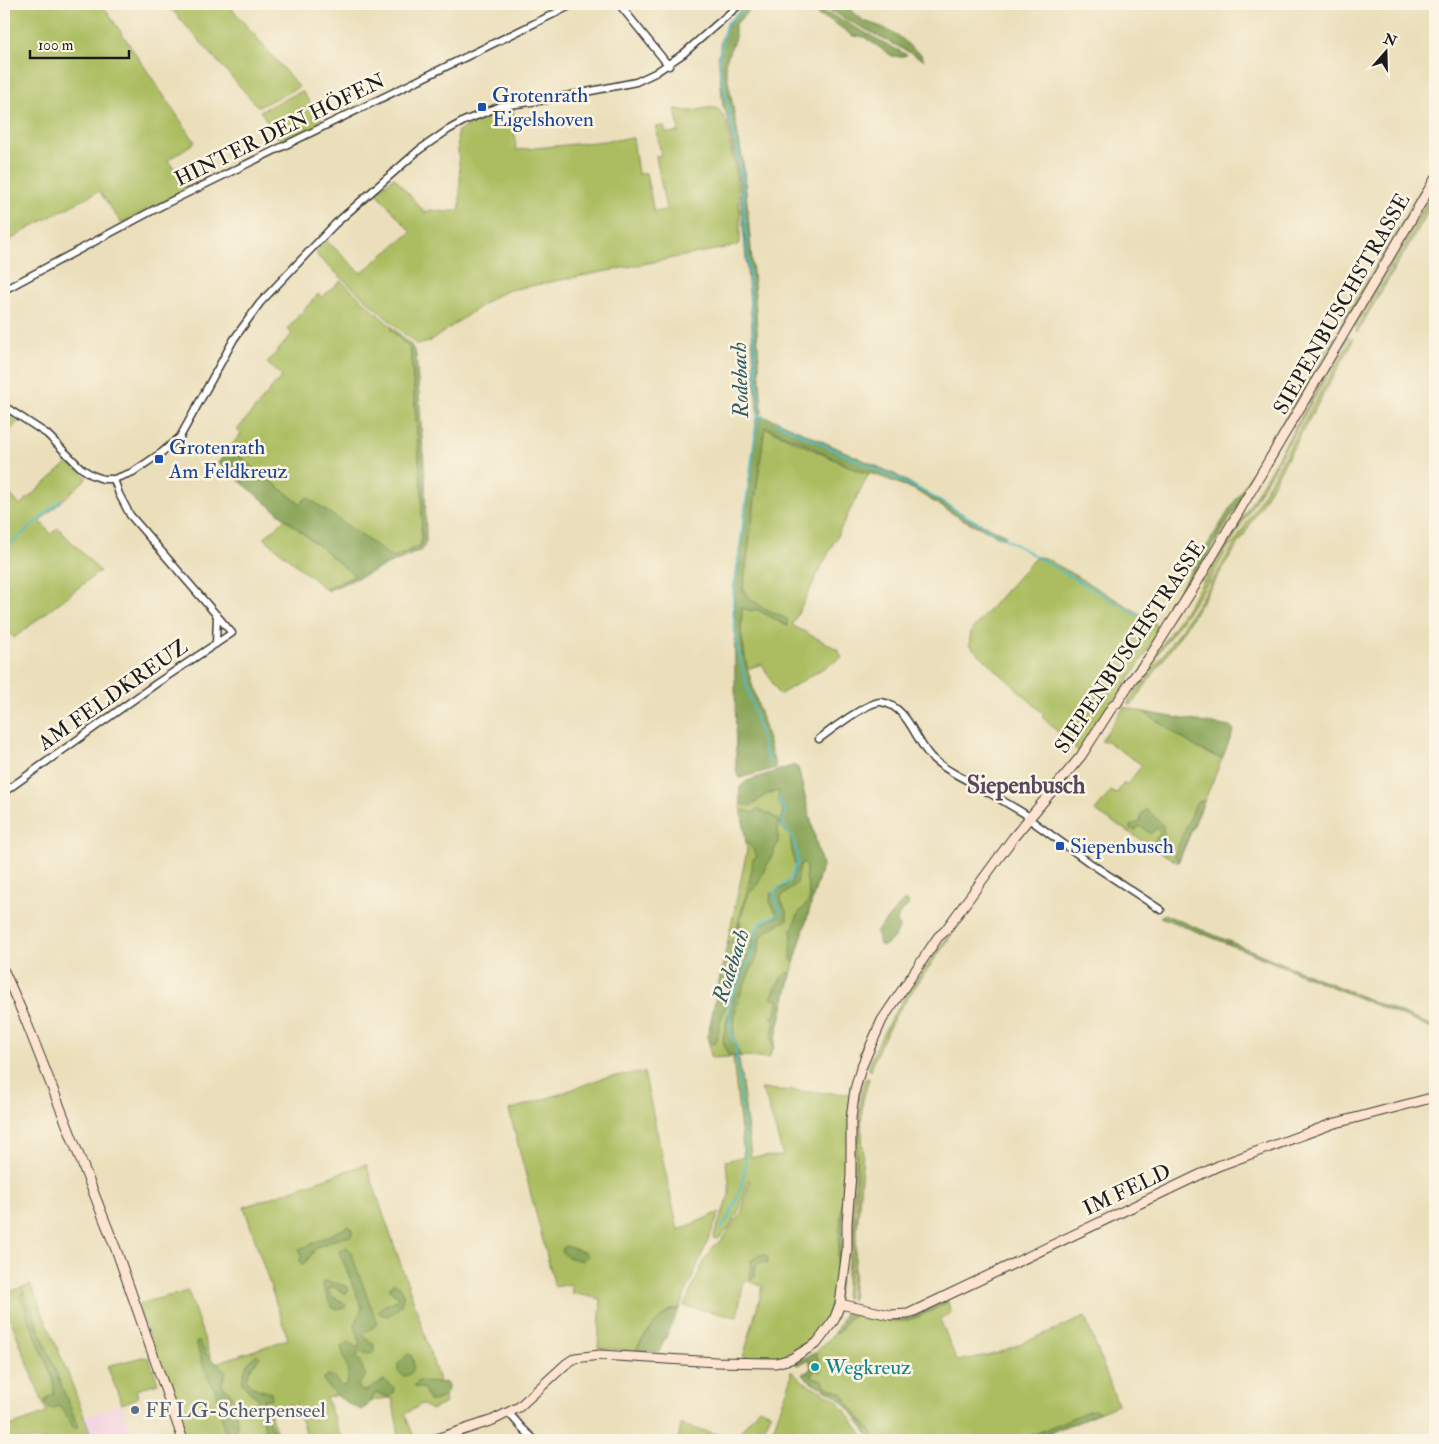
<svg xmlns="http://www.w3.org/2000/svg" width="1439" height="1444" font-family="'IM FELL Double Pica',serif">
<rect width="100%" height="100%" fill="#fcf5e5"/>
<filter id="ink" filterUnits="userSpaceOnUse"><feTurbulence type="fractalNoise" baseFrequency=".02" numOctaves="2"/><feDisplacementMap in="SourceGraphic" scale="10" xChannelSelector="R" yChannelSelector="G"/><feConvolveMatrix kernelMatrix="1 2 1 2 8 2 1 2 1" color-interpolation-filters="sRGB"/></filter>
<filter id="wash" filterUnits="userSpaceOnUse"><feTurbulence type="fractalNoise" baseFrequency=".0096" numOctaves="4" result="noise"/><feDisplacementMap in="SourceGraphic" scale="20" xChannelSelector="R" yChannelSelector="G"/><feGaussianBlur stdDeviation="1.12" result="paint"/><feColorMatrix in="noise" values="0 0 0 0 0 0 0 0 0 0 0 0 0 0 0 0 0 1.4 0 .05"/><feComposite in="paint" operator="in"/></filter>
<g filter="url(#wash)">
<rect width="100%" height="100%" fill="#ebdfbb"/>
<path fill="#f2cfe1" d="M122,1404L134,1440H93L84,1417Z"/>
<path fill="#abbd60" stroke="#646c3e" d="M4,4H102L195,142L168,160L189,189L121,223L99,191L33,226L4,244Z
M167,4H228L299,87L258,107Z
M302,91L325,124L283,144L260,111Z
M513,107L516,150L633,138L638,174L646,173L654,212L666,210L656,156L661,155L656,127L664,126L666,133L679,132L675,109C681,109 685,112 691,111C708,109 720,100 726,123L736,177L740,211V243L735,246L510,290L495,296L429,342L417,345L318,257L316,251L326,240L361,273L411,232L376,192L394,177L425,213L430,210L446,212L460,210V177L457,133L458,131L479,120Z
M1435,166V173L1345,324L1340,326Z
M1435,187V192L1355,327L1354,324Z
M1435,195V201L1357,332V329Z
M341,281L392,327L391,330L409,348L411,354L422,495L421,545L418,547L394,559L307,497L300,504L229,448L241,434L237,430L282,376L267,363L292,334L287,329L318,294L322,297Z
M1334,336L1335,340L1278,441L1274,438Z
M1347,337H1349L1209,581L1125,701L1124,699C1207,585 1277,459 1347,337Z
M1352,338L1353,340L1350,347L1244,535L1180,636L1132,704L1128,705L1129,700C1218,589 1279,460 1352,338Z
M6,413L18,422L4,437V415Z
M764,427L859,471L869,473L792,625L837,649L842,657L779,695L762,664L747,669L741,630L742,607L748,610L756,609L787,626V619C774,613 748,602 743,589Z
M69,462L87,478L40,521L51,534L58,528L100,571L14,638L4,627V488L20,505Z
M285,519L356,576L325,589L264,538Z
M1038,557L1045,558L1154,622L1158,629L1156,638L1080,753L1042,717L1044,714L969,645L971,631L999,598L1034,559Z
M1124,707L1144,712L1197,748L1222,759L1178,863L1095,811L1111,791L1116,794L1124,783L1127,785L1142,765L1105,740L1103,742L1101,741Z
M792,766H795L798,768L822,866L794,963L773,1049L769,1058L746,1056L711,1058L708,1035L747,850L740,798V787L747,781Z
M958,923L959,924L895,1016L879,1048L870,1071L868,1067C888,1014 924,969 958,923Z
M733,1058L739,1059L751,1157L783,1156L767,1101L761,1089L850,1094L849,1150L846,1176L843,1177V1182L846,1184L845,1202L842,1203L836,1283L833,1301L829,1313L833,1312L829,1322L820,1335L816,1333L805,1343L786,1353L785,1357L770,1360L743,1358L763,1286L744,1280L737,1317L684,1306L705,1259L714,1246L722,1240L741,1214L750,1181L748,1180C743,1202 736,1225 718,1239L713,1238L729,1195V1179L725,1161L744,1157Z
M644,1072L678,1230L720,1212L679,1309H673C661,1315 640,1338 636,1351L598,1348L601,1299L572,1293L571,1284L555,1287L509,1110L554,1096L603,1078Z
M869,1078L863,1100L861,1123L863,1151L852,1301L850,1298L857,1204V1144L854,1224L847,1299L845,1295L852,1214L854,1107L862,1079L855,1121L857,1143C859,1122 859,1100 865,1079Z
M366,1164L419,1317L446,1403L431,1410L422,1404L405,1414L415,1440H400L392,1398L378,1399L359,1406L352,1391L326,1398L342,1440H308L295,1403L269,1412L280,1440H247L245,1433L227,1440H186L137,1304L188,1291L213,1364L288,1339L244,1207Z
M31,1285L69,1376L93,1440H4V1428L47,1413L4,1303V1293Z
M948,1302L951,1313L940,1319L957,1361L998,1353L1085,1317L1118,1405L1032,1440H872C862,1427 853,1411 841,1400C830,1389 813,1386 802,1374L809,1371L811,1367L809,1360L797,1365L795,1363L812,1356L835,1333H837C843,1327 846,1317 855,1314C861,1313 886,1320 894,1321C912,1323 932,1310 948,1302Z
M143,1357L149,1358L158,1383L136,1390L138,1398L122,1404L107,1366Z
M791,1370L804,1382L836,1399L867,1440H769L790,1382Z
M759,1408L771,1413L760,1440H734Z
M681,1425L722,1435L719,1440H678Z"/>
<path fill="#88a456" stroke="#526039" d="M746,4H756L735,25V38L725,63L744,169L755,296L762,413H758L757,409L751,315L740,190L726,112L723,107L718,54L720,52C718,33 733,17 746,4Z
M826,4H844L864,21L882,27L904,40L913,49L921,54L924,60L832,12Z
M813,8L830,14L907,55L900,57L892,56L864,37L853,36L830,20L819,16Z
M392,327L411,345L416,354L425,477L426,542L422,550L417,552L327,591L325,589L355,576L218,463L229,448L300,504L307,497L393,558L421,545L422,495L411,354L409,348L391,330Z
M762,416L778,421L896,475L971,519L1006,535L1004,539L960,518L913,489L876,475L859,471L798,441L765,427L743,589C748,602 774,613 787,619L788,626L756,609L752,611L742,608L741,630L744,656L776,768L740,778L737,774L736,766L734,588L754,446L756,419Z
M1272,438L1278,441L1166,622L1163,621V616L1258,464Z
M1144,712L1230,727L1234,730L1222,759L1197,748Z
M792,766H795L798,768L822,866L794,963L791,960L792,930L798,914L809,901L810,897L806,877V865L804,863L800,865L797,883L781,897V901L787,913V920C779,925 770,927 764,934C756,942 760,951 756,960C742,988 724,1024 740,1056H729C718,1036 726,1033 728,1014L731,1012L736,983L750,950L756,929L759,925L778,916L770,902L771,894L791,883L795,871V865L792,853L791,841L790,836L780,824L783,810L778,802L779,791L767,794L751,806L741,804L740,787L747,781Z
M1199,801H1204L1178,861L1174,856L1196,803Z
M757,809L772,815L778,820V843L756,887L749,893L741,916L739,933L742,949L741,960L730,986L727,1005L723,1012L716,1042L715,1044L709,1043L708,1035L727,944L736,937C739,910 751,886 753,859L757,857L753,849L746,842L742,812L745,810L754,813Z
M1147,809L1163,825L1165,843L1162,845H1157L1154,842L1160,833L1157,828L1150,834L1143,828L1139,826L1136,830L1130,829V826L1140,822L1142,813Z
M904,900L908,902L909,905C905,909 899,913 898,918C896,924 899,921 899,927C899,934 889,943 884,946L880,945L876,932Z
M1164,914L1435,1027V1030L1248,952L1160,917Z
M786,973H791L773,1049L771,1037L775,1021L771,1017L775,1016L779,1000H773L771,998L781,978Z
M890,997L891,999L862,1054H859L871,1025Z
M845,1202C841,1238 845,1277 833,1312L828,1313L833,1301L836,1283L842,1203Z
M349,1226L353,1230L351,1236L334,1240L317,1247L304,1264H301L300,1261L302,1255L299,1250Z
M566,1246L586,1253L587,1257L583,1261L567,1257L562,1252L563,1248Z
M346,1247L350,1250L377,1323C374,1329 367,1329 363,1335L374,1345V1352L370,1354L360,1352L357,1355L366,1376L360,1382L358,1386L363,1391H366L384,1380L394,1388L393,1393L388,1397L376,1393L367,1406L361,1410C346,1403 331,1394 323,1379L328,1375L332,1376L342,1386L346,1385C352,1375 344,1358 341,1347L348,1342L358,1348C362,1340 356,1332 355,1324L362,1308L339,1251Z
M759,1255H764L768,1257V1262L759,1263L755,1267V1277L750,1281L751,1261Z
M324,1281L347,1286L349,1290L347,1293H343L337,1288L331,1287L328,1291C332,1300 341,1298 346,1305L345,1308L336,1309L331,1307L322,1283Z
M393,1283C418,1291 391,1327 378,1312C382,1302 396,1305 399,1296L390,1291V1287Z
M24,1291L78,1427L74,1429L62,1408L57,1406L53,1409L49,1408L45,1402L48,1397L54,1393L53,1380L20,1296Z
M947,1299L948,1302L924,1314L904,1321L856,1314L849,1318L838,1333H835L846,1311L850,1309L904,1319Z
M673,1309H679L659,1352L636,1351C640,1338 662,1315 673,1309Z
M196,1342H200L206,1354L226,1371L222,1384C224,1388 227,1389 230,1393C234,1397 238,1422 237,1428L234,1431L224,1432L220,1404L215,1390L205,1371Z
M816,1352L822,1372L816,1370L812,1374V1377L823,1380L825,1386L842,1393L848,1403L878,1440H872C862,1427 853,1411 841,1400C830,1389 813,1386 802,1374L809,1371L811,1367L809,1360L797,1365L795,1363Z
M257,1354L260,1357L251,1368L246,1379C253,1390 260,1389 271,1393L272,1398L269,1400L264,1399C262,1410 268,1422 274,1431L273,1438L267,1436L257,1398L248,1390L242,1383C243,1371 247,1362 257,1354Z
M408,1354L411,1355C415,1363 415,1375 404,1376L398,1371V1364Z
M419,1381L436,1383L445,1382L448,1385C449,1396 440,1401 429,1401L424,1389L415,1387V1384Z
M1095,1410L1100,1412L1032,1440H1021L1088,1411Z"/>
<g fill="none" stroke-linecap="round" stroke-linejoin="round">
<path stroke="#4ebbc8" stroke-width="2" d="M750,4L726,24L722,40L719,63L741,169L759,406L736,577C733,585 733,592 733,600C733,653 753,701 765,752L770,763
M759,415L765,417
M775,422L921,490L1151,623
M4,550L62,499
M721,1229C751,1184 748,1149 741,1099C739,1084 738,1069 736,1053L737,1045C730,1035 727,1010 731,999C740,976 756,956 755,930L764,920L779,914L781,911L773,894C777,888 785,886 789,880C795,875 793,867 798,861C796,846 793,835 782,825L785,810L779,802L780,797"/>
</g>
</g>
<g filter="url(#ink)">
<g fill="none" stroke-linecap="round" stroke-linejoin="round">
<defs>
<path id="street" d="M619,4L669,66
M4,290L161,206L574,4
M4,406L47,434L81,468L92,475L103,479H114L133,472L161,453L180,437L234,339L260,303L335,224L419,150L448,130L464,121L501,106L546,100L636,82L655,73L683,54L740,4
M216,644L217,615
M819,739C829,731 869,701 881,702C908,706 915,740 931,757C942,768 957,775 970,782C990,793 1010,805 1030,817
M4,792L157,683L232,633L130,515L119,494L114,479
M1029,819L1090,863L1161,910
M509,1413L522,1428L535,1440"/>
<path id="secondary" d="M4,971L26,1021L117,1252L183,1440
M840,1304L890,1315L908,1314L1218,1166L1332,1124L1435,1097
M433,1440L493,1420L519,1407L566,1364L575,1358L600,1355L716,1362L776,1363L791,1359L817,1343L834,1320L840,1304L847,1250V1223L851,1175V1119L855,1089L861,1068L882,1020L938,937L945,931L1013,838L1081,756L1114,704L1117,703L1131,681L1149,658L1196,584L1435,179"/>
</defs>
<use href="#street" stroke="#3b3934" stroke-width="9"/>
<use href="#secondary" stroke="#3b3934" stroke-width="11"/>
<use href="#street" stroke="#fff" stroke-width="6"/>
<use href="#secondary" stroke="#fde4d0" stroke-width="9"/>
</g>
</g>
<g fill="#1a4fb4" stroke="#fcf5e5" stroke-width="2">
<rect x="477" y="102" width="10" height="10" rx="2.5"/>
<rect x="154" y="454" width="10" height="10" rx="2.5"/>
<rect x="1055" y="841" width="10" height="10" rx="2.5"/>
</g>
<circle fill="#0f9aa8" stroke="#fcf5e5" stroke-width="2" cx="815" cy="1367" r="5"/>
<circle fill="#5c6f8a" stroke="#fcf5e5" stroke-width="2" cx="135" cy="1410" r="5"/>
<g text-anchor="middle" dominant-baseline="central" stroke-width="5" stroke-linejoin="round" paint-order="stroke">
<g font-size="21" fill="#164399" stroke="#fcf5e5" text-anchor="start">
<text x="492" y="95">Grotenrath<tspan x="492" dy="24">Eigelshoven</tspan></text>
<text x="169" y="447">Grotenrath<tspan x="169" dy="24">Am Feldkreuz</tspan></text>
<text x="1070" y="846">Siepenbusch</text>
</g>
<g font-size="21" fill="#1c1c1c" stroke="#fcf5e5">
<text transform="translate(280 130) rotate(-26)">HINTER DEN HÖFEN</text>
<text transform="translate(1342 304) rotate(-60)">SIEPENBUSCHSTRASSE</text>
<text transform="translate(1130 647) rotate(-56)">SIEPENBUSCHSTRASSE</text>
<text transform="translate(113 695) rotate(-35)">AM FELDKREUZ</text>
<text transform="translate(1127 1190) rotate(-25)">IM FELD</text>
</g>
<g font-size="21" fill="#0d838f" stroke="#fcf5e5" text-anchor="start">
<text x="825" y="1367">Wegkreuz</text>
</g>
<g font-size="21" fill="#4e5e75" stroke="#fcf5e5" text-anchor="start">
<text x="145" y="1410">FF LG-Scherpenseel</text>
</g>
<g font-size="22" font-style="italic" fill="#305c61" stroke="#fcf5e5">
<text transform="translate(740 380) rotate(-92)">Rodebach</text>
<text transform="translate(731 966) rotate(-72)">Rodebach</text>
</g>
<g font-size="24" font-weight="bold" fill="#57485d" stroke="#fcf5e5">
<text x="1026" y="785">Siepenbusch</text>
</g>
</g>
<rect width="1439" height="1444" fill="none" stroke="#fcf5e5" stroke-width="20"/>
<g transform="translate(1386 52) rotate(20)" stroke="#fcf5e5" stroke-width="4" paint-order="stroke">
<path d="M0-4L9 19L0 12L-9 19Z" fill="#1c1c1c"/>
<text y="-8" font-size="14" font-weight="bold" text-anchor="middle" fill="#1c1c1c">N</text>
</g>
<path d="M30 50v8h99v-8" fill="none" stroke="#1c1c1c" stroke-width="2.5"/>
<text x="38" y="50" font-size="15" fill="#1c1c1c" stroke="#fcf5e5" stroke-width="4" paint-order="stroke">100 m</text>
</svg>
